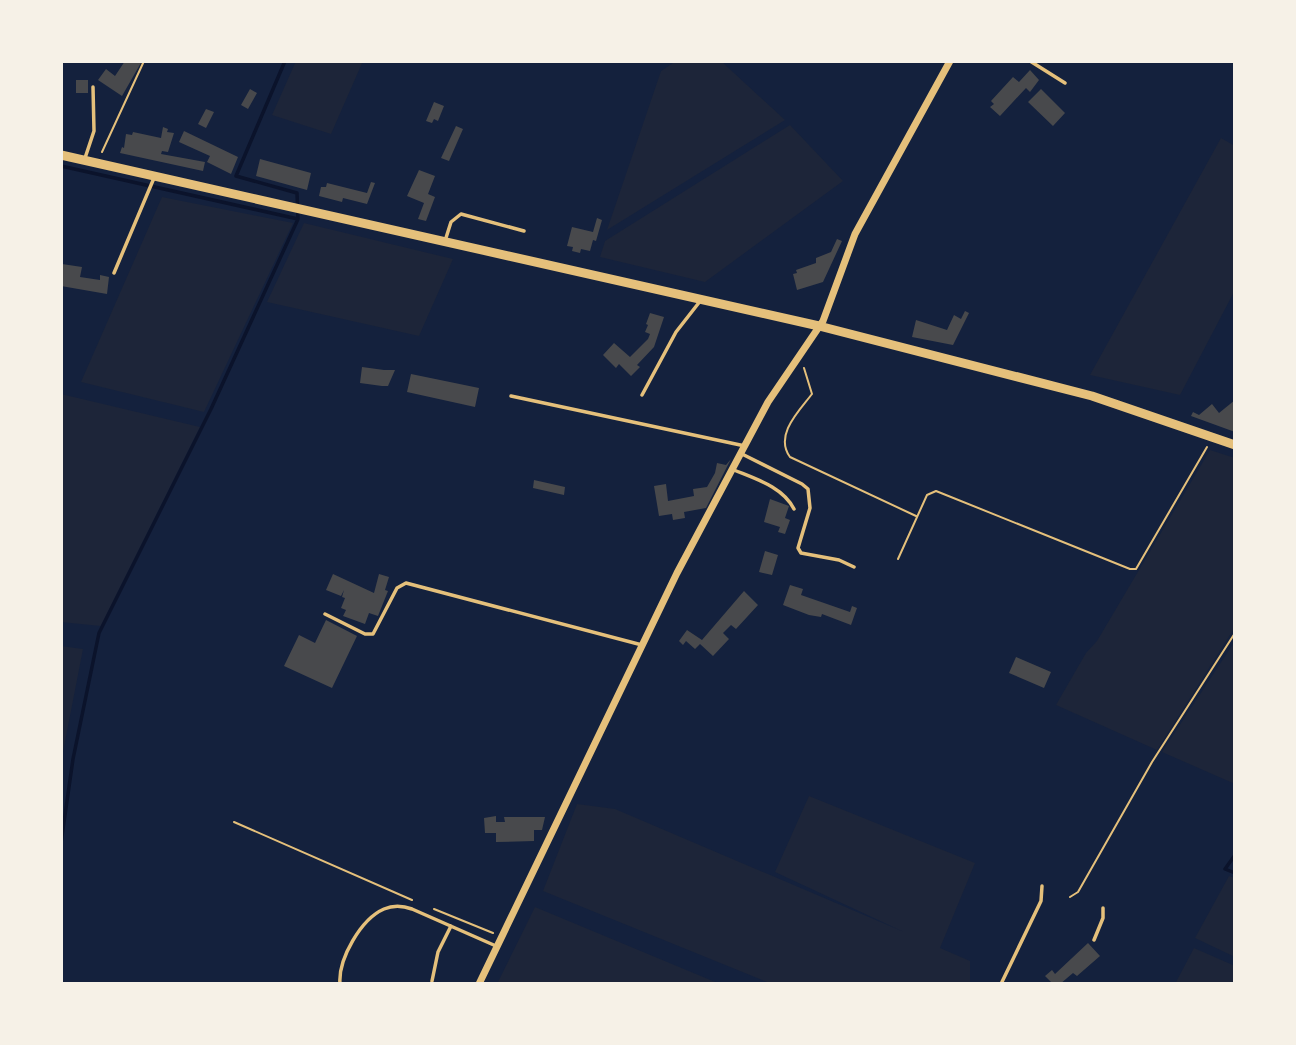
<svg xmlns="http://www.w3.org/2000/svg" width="1296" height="1045" font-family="'PT Sans Narrow',sans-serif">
<rect width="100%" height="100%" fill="#14213d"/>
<path fill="#1d2539" d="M296,61H363L331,134L272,115Z
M676,61H721L785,120L607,230L661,71Z
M790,125L843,181L705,282L600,257L605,241Z
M1221,138L1235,146V290L1180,395L1090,375Z
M162,197L293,223L204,412L81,382Z
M304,223L453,259L419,336L267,302Z
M61,394L200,427L101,626L61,622Z
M1210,450L1235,458V627L1157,750L1056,705L1086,653L1097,641Z
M1235,641V784L1162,752Z
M61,646L83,649L62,757H61Z
M809,796L975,863L940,948L970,961V984H772L543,891L577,804L615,809L904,932L775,872Z
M1229,876L1235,878V957L1195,938Z
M535,907L720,984H497Z
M1194,948L1235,966V984H1175Z"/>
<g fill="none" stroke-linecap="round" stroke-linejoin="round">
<path stroke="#0b132b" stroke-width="3.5" d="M61,166L298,219
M61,843L73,759L99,633L211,409L298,219L297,193L236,176L285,61
M1235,855L1225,869L1235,873"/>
</g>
<path fill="#48494c" d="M125,61H142L122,96L98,80L106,69L115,76Z
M1030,70L1039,80L1030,92L1026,88L1000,116L990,107L994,104L991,101L1013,77L1019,82Z
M76,80H88V93H76Z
M250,89L257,93L248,109L241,105Z
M1041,89L1065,113L1053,126L1028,102Z
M434,102L444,106L438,121L434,119L432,123L426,121Z
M206,109L214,112L206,128L198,124Z
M456,126L463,129L449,161L441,158Z
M163,127L168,129L167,132L174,133L168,152L162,151L161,154L205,162L203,171L120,153L122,147L124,148L126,134L132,135L133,132L161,138Z
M184,131L238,157L231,174L207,162L210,156L179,142Z
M260,159L311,173L307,190L256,176Z
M419,170L435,176L428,194L435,197L426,221L418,219L424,203L407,196Z
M371,182L375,183L367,204L343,198L342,202L319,196L321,187H326L327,183L367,193Z
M597,218L602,220L596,241L593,240L590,251L581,249L580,253L572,251L573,247L567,246L572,227L593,232Z
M837,239L842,241L823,282L797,290L793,274L797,273L796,270L816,263V258L831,252Z
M62,264L82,267L80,277L100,280V275L109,277L107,294L61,286Z
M965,311L969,313L953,345L912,337L916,320L947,330L954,315L961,319Z
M650,313L664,317L654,347L637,365L640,367L631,376L619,364L616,368L603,355L614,343L630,357L648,339L650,334L645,332L648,325L646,324Z
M362,367L384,370H395L388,386H382L360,383Z
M411,374L479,388L475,407L407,392Z
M1235,400V432L1191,416L1193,412L1199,415L1212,404L1219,413Z
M731,459L706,508L684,512L685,518L673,520L672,514L659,516L654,486L666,484L668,501L694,496L693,489L707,487L715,473L717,463L726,465Z
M534,480L565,487L564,495L533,488Z
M770,499L789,506L785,518L790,520L785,534L778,532L780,527L764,522Z
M765,551L778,555L772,575L759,572Z
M333,574L374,593L379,574L389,577L385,590L388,591L378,616L369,613L365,624L343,616L346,610L341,608L345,598L342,597L344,590L341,596L326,590Z
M790,585L803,589L801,595L850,612L852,606L857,608L851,625L822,614L821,617L809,615L783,605Z
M744,591L758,605L736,629L731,625L723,633L729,639L713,656L700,644L695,649L686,641L683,645L679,641L687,630L702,640Z
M326,620L357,636L332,688L284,666L299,635L315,643Z
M1016,657L1051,672L1044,688L1009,673Z
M496,816V822H505L504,817H545L542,830H534V841L496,842V833H485L484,818Z
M1088,943L1100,956L1077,976L1073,973L1060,984H1053L1045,976L1052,970L1055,974Z"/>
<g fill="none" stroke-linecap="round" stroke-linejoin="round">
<path stroke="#e5c07b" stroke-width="2" d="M102,152L144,61
M804,368L812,394C799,411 774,435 790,457L916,516
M898,559L927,495L936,491L1130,569H1136L1207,447
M234,822L412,900
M1070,897L1078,892L1152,762L1235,633
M434,909L493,933"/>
<path stroke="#e5c07b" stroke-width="3.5" d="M1030,61L1065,83
M85,158L94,131L93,87
M445,241L451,222L461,214L524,231
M114,273L154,178
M642,395L676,332L701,300
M511,396L745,446
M742,454L802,484L808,489L810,508L798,548L801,553L839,560L854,567
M734,470C756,479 783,487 794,509
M325,614L365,634H373L397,588L406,583L642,645
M1094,940L1103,918V908
M432,981L438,952L451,926
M340,984C338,959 361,919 384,909C393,905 404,906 412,909L496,946
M1001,984L1041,901L1042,886"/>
<path stroke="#e5c07b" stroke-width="7" d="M479,984L677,573L768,402L823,321L855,234L950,61"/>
<path stroke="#e5c07b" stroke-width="9" d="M61,155L819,326L1092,396L1235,445"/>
</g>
<rect width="1296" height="1045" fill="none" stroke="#f6f1e7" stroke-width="126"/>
</svg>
